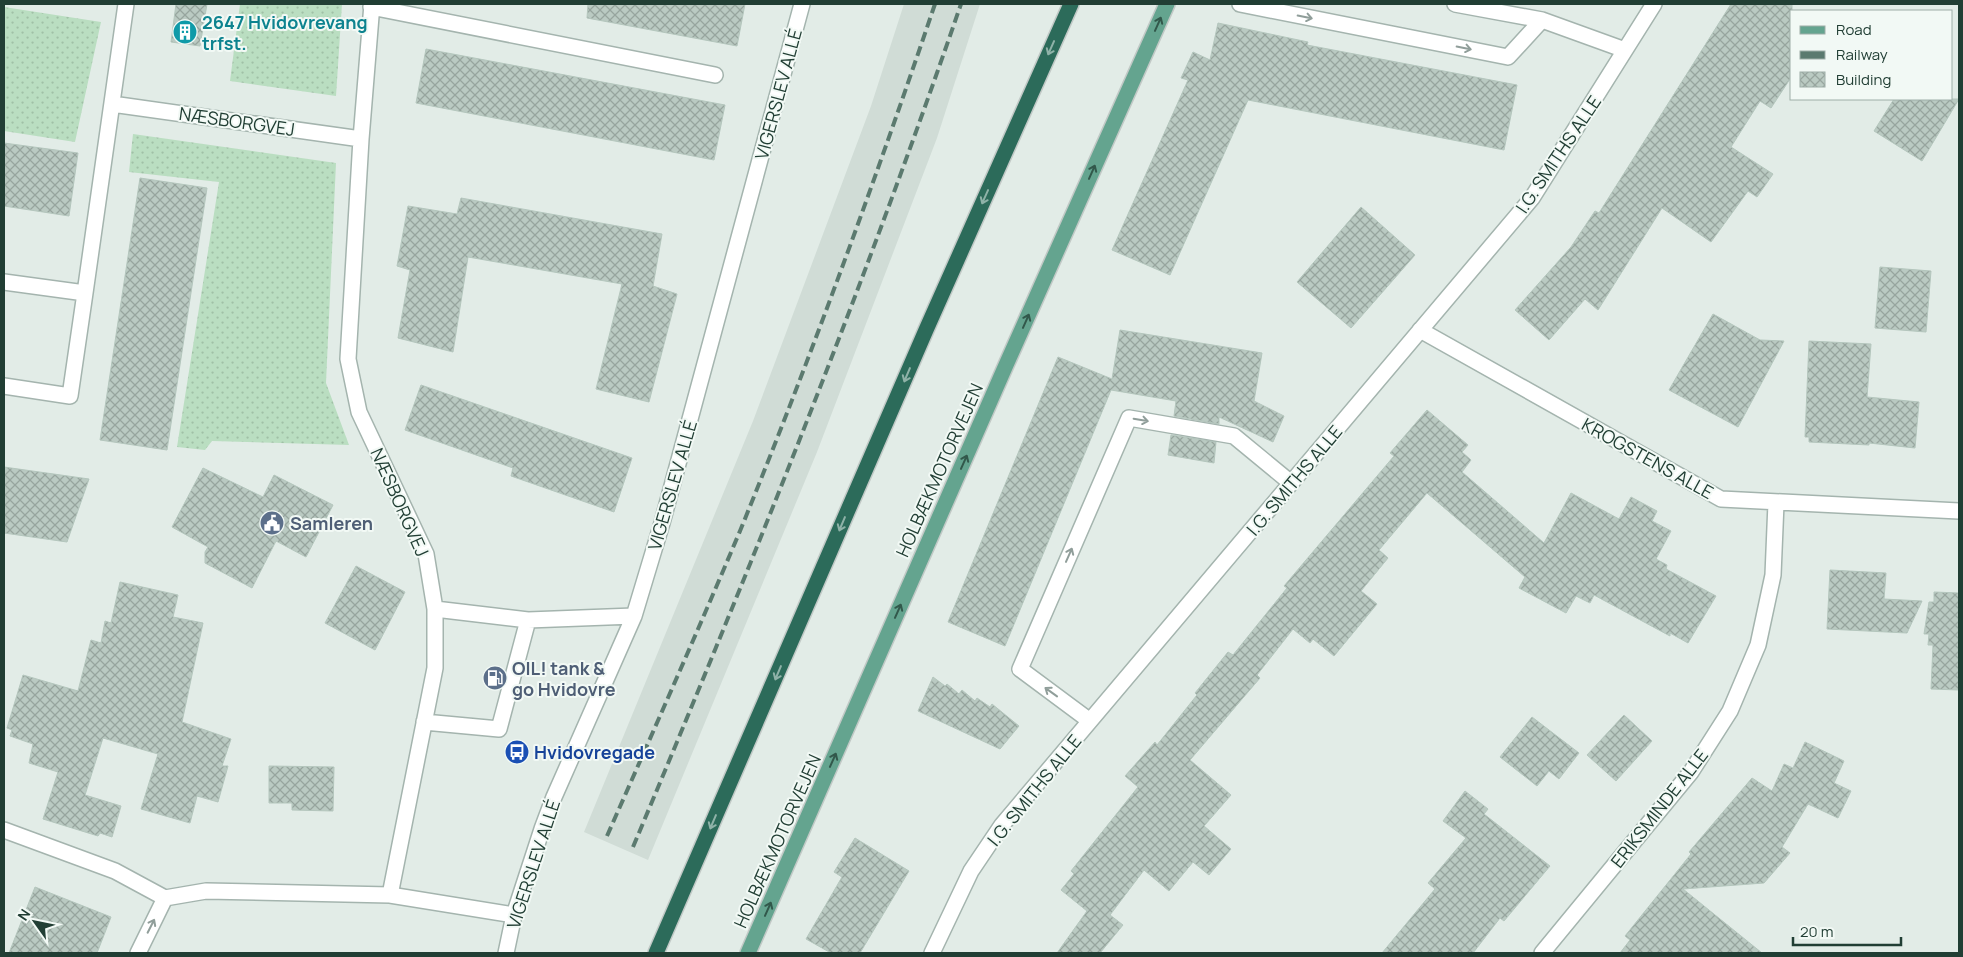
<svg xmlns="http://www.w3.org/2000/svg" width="1963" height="957" font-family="Manrope,sans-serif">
<defs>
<pattern id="grass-dots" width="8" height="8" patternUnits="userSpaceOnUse" patternTransform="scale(1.25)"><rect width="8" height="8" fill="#badec1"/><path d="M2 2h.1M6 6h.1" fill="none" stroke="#a0c0a6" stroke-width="1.8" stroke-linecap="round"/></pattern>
<pattern id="building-cross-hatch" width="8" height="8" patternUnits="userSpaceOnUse" patternTransform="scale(1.25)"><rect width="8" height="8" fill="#bacac2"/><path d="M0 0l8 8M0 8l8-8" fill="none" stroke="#97a59e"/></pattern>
</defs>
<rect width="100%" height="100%" fill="#e2ece7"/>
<path fill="#d0dcd6" d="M904,4H980L937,138L817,452L648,860L584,832L753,421L871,106Z"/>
<path fill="url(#grass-dots)" d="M240,4H342L336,96L230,81Z
M4,7L101,22L75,142L4,131Z
M133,134L336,163L326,383L349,445L212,441L205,450L177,447L219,182L129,172Z"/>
<path fill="url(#building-cross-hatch)" stroke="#b4c6bd" d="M176,4H207L200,46L171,42Z
M588,4H745L737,46L587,18Z
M1731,4H1792V76L1771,108L1760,101L1731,147L1773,174L1757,197L1748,191L1711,242L1662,208L1598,310L1585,299L1549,340L1515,310L1571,247L1595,211L1599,213Z
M1218,23L1308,42L1307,45L1517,85L1504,150L1248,100L1170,275L1112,250L1188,80L1181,78L1193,52L1210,60Z
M426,49L725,105L714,160L416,103Z
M1894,99H1959L1922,161L1874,131Z
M4,143L78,153L69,216L4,206Z
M140,178L207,188L167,450L100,440Z
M461,198L662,234L653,286L677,294L649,402L596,389L622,284L468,257L453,352L398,338L410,270L397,266L408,206L457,214Z
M1361,207L1415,255L1351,328L1297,282Z
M1880,267L1931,271L1926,332L1875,328Z
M1713,314L1760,340L1784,341L1738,427L1669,390Z
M1120,330L1262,353L1254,401L1284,416L1273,442L1219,417V424L1174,416L1176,401L1111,390L1005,646L948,622L1058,357L1112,379Z
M1809,341L1871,344L1867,397L1919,402L1915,448L1869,443V445L1809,442V437H1805Z
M421,385L632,458L614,512L511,476L513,468L405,430Z
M1427,410L1468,445L1462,452L1471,460L1462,472L1544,543L1571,493L1619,519L1631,497L1657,511L1652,521L1671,531L1656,559L1667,565L1666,569L1716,596L1688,643L1670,633V636L1594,595L1590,603L1576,596L1566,613L1519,588L1525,577L1427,493L1379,550L1388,558L1361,591L1377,604L1334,656L1313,639L1310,643L1293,629L1257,675L1260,678L1190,760L1231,795L1204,826L1231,849L1209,875L1193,862L1169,891L1144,870L1110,915L1123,925L1100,953H1057L1087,911L1061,890L1074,874L1071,871L1138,787L1125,776L1155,742L1157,745L1197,695L1195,693L1228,652L1233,655L1287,588L1284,586L1394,456L1390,453Z
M1171,435L1216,442L1214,463L1168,455Z
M4,467L89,479L67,542L4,533Z
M203,468L263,497L274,475L333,505L306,557L276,541L252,588L205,563V552L208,547L172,527Z
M356,566L405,592L375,650L325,623Z
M1830,570L1886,573L1884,599L1922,601L1907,633L1827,629Z
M120,582L178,595L173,617L203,623L182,722L231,739L222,766H228L218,802L197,796L190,823L141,809L158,754L103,738L85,795L121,806L112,837L100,833L98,836L43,819L58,772L29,763L33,744L10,736L12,730L7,728L23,675L78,691L91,640L101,643L105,621L111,623Z
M1934,592L1959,593V690L1931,689L1933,645H1928L1929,634H1924L1929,602H1934Z
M933,677L945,686L947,684L959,694L962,690L975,701L977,698L990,707L992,704L1019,726L1000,749L918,711Z
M1624,715L1652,741L1616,781L1587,755Z
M1532,717L1579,753L1559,779L1549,771L1537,786L1500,757Z
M1805,742L1844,761L1834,783L1851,791L1838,818L1808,804L1782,847L1790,853L1764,883L1683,889L1762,953H1620L1630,940L1625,936L1691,854L1689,852L1752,778L1772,791L1784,764L1793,768Z
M269,766L334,767L333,811L292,810V803H269Z
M1465,791L1488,809L1484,814L1550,866L1504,921L1500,918L1473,953H1382L1435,889L1428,883L1466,838L1443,821Z
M855,838L909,871L860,953H831L806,939L842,877L834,872Z
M35,887L111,917L97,953H9Z"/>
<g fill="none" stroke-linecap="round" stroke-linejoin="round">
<defs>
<path id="minor" d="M372,4L361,139L348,359L359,412L426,554L435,609V668L390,895
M1240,4L1508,57L1542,20
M1455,4L1542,20L1625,50
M371,7L715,75
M112,104L361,139
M4,282L85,293L126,4
M1420,330L1721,499L1959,511
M4,386L70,396L85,293
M528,620L634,616
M1090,721L1020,669L1129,418L1234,436L1291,483
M424,722L499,729L528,620L435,609
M4,830L115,871L165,898L206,891L390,895L514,915
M138,953L165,898
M506,953L514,915L542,829L554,797L634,616L662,523L802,4
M932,953L971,871L1002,825L1532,198L1654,4
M1542,953L1691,772L1730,711L1758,645L1773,575L1776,503"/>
<path id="major" d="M748,953L1006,365L1167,4"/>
<path id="highway" d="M656,953L926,330L1071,4"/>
</defs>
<use href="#minor" stroke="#a4b4ae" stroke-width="18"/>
<use href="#major" stroke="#c1c9c6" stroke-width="18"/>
<use href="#highway" stroke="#c1c9c6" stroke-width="18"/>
<use href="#minor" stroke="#fff" stroke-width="15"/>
<use href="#major" stroke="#64a48f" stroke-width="15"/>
<use href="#highway" stroke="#2c6b5a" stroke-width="15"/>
<path stroke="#5b7a6f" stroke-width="4" stroke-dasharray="10 5" stroke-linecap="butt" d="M607,836C652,734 697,633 740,531C811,357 875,181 935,4
M633,847C750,569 863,289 961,4"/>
</g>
<defs><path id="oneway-shaft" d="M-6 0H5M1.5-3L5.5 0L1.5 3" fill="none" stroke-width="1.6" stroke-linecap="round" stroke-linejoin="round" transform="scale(1.25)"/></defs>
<g stroke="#909e9a">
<use href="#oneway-shaft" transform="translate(1305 17) rotate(11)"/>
<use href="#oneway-shaft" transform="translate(1464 48) rotate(11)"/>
<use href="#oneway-shaft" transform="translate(1141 420) rotate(10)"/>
<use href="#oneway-shaft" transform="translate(1069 555) rotate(-66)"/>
<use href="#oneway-shaft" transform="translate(1051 692) rotate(-144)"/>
<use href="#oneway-shaft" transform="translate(151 926) rotate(-63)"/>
</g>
<g stroke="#32584b">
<use href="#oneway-shaft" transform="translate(1158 24) rotate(-66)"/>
<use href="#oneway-shaft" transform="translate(1092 172) rotate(-66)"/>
<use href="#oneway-shaft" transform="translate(1026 321) rotate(-66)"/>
<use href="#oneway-shaft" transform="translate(964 462) rotate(-66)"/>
<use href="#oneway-shaft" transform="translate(898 611) rotate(-66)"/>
<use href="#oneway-shaft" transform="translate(833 760) rotate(-66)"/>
<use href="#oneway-shaft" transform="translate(768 909) rotate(-66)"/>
</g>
<g stroke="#8fb2a8">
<use href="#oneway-shaft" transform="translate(1051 48) rotate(114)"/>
<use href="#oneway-shaft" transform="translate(985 197) rotate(114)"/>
<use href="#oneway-shaft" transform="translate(907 375) rotate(113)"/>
<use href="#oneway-shaft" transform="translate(842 524) rotate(113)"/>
<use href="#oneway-shaft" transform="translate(778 673) rotate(113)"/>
<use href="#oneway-shaft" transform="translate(713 822) rotate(113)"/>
</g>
<defs>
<symbol id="building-disc" viewBox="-11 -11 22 22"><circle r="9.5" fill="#0f9aa8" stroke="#f2f9f5"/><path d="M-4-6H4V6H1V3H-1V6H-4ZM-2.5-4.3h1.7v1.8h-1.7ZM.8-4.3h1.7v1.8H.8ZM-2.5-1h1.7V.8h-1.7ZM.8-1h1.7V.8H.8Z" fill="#fff"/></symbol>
<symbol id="civic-disc" viewBox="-11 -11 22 22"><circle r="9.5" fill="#5c6f8a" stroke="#f2f9f5"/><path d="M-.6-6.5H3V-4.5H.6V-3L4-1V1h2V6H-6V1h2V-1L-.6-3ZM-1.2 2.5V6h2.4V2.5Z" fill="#fff"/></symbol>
<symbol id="fuel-disc" viewBox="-11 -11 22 22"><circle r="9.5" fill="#5c6f8a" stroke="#f2f9f5"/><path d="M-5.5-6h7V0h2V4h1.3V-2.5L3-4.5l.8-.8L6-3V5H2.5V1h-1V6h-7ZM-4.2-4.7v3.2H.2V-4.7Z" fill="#fff"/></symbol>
<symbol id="bus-disc" viewBox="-11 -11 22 22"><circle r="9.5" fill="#1a4fb4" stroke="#f2f9f5"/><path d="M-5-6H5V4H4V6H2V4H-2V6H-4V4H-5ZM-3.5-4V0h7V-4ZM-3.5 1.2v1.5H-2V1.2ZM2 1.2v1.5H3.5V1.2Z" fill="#fff"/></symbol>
</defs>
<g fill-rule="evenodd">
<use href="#building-disc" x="171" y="18" width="28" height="28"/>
<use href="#civic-disc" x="258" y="509" width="28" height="28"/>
<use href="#fuel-disc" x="481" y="664" width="28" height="28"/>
<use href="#bus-disc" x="503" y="738" width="28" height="28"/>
</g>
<g text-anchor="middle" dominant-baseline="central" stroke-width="4" stroke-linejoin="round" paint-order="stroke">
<g font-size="18" font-weight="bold" fill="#0d838f" stroke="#f2f9f5" text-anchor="start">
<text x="202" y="22">2647 Hvidovrevang<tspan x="202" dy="21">trfst.</tspan></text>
</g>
<g font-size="18" fill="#213e34" stroke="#f2f9f5">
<text transform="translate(778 94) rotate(-75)">VIGERSLEV ALLÉ</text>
<text transform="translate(237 121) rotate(8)">NÆSBORGVEJ</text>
<text transform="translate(1558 154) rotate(-56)">I.G. SMITHS ALLE</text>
<text transform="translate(1648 458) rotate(29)">KROGSTENS ALLE</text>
<text transform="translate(939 470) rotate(-66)">HOLBÆKMOTORVEJEN</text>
<text transform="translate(1294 480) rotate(-50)">I.G. SMITHS ALLE</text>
<text transform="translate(672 485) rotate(-74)">VIGERSLEV ALLÉ</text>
<text transform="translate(400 502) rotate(66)">NÆSBORGVEJ</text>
<text transform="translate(1034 790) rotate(-51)">I.G. SMITHS ALLE</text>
<text transform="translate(1659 808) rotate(-52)">ERIKSMINDE ALLE</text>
<text transform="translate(777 841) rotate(-66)">HOLBÆKMOTORVEJEN</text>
<text transform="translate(533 864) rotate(-72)">VIGERSLEV ALLÉ</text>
</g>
<g font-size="18" font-weight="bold" fill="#4e5e75" stroke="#f2f9f5" text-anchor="start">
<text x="290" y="523">Samleren</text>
<text x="512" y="668">OIL! tank &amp;<tspan x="512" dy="21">go Hvidovre</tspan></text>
</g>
<g font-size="18" font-weight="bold" fill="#164399" stroke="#f2f9f5" text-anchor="start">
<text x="534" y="752">Hvidovregade</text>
</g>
</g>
<rect width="1963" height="957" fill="none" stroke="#213e34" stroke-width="10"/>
<rect x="1790" y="10" width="162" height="90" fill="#f2f9f5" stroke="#9eaea8"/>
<rect x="1800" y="26" width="25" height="8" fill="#64a48f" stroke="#9eaea8"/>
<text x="1836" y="35" font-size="15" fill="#213e34">Road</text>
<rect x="1800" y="51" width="25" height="8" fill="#5b7a6f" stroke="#9eaea8"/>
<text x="1836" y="60" font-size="15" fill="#213e34">Railway</text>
<rect x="1800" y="72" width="25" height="15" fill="url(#building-cross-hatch)" stroke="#9eaea8"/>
<text x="1836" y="85" font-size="15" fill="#213e34">Building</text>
<g transform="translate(35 922) rotate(303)" stroke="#f2f9f5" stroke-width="4" paint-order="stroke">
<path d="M0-4L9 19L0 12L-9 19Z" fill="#213e34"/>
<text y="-8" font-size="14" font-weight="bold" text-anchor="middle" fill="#213e34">N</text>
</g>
<path d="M1793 937v8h108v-8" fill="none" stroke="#213e34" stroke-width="2.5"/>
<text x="1800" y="937" font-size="15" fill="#213e34" stroke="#f2f9f5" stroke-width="4" paint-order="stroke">20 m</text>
</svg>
